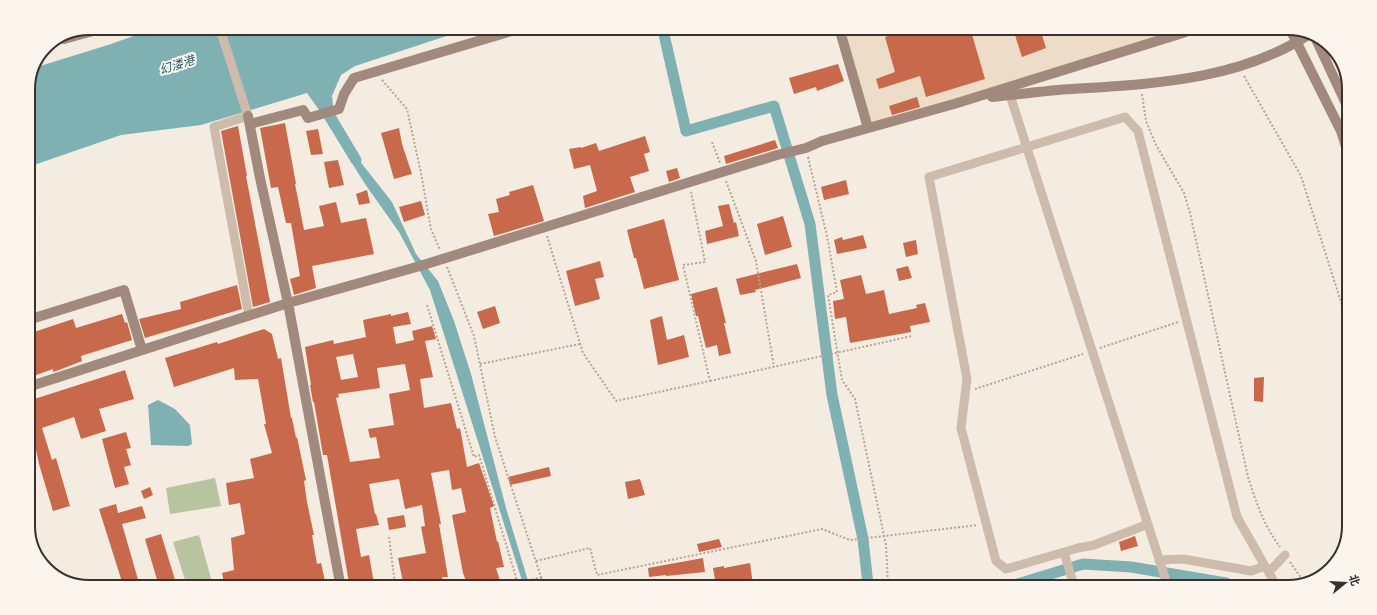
<svg xmlns="http://www.w3.org/2000/svg" width="1377" height="615" font-family="Rubik,'Noto Sans SC',sans-serif">
<rect width="100%" height="100%" fill="#f4ebe1"/>
<path fill="#b8c4a0" d="M215,478L221,506L170,514L166,488Z
M199,535L212,582L186,583L173,542Z"/>
<path fill="#ecdcc8" d="M840,31L1174,32L868,128Z"/>
<path fill="#7fb0b2" d="M156,28L468,29L355,66L341,75L332,96L336,131L392,202L416,254L438,281L454,321L471,374L506,508L529,584H523L430,290L399,232L365,184L319,110L307,93L201,125L121,135L28,167V86L37,67L111,44Z
M158,400L175,409L190,425L192,444L188,446L151,445L148,405Z"/>
<g fill="none" stroke-linecap="round" stroke-linejoin="round">
<path stroke="#7fb0b2" stroke-width="11" d="M663,30L686,131L774,106L810,224L832,395L863,539L868,585
M328,113L356,160
M1011,586L1083,564L1131,567L1226,583L1229,587"/>
</g>
<path fill="#c8694b" fill-rule="evenodd" d="M903,31H971L985,79L926,97L920,76L879,89L876,79L895,72L885,37Z
M1014,32H1041L1046,48L1022,57Z
M838,64L844,81L817,91L816,87L794,94L789,78Z
M917,97L920,107L892,115L889,106Z
M285,123L296,184H295L304,230L324,226L319,206L336,202L341,223L366,218L374,254L312,266L316,288L294,295L290,279L300,276L291,223H286L278,187L271,188L260,128Z
M238,126L247,176H246L270,302L253,307L221,131Z
M399,128L402,144L412,174L394,179L381,133Z
M318,129L323,154L311,155L306,131Z
M645,136L650,152L644,154L649,171L630,177L635,192L585,208L583,196L597,191L590,165L574,169L569,149L581,147V148L596,143L599,151Z
M775,140L778,148L726,164L724,156Z
M338,160L344,185L329,188L324,162Z
M677,168L680,178L669,182L666,171Z
M846,180L849,194L824,200L821,187Z
M533,185L544,221L494,236L488,214L499,212L496,199L510,195L509,192Z
M367,190L370,203L359,205L356,194Z
M421,201L425,215L404,222L399,207Z
M729,204L734,223L736,222L739,236L707,244L705,231L723,226L718,206Z
M783,216L792,247L765,255L757,224Z
M664,219L679,280L644,289L636,258H634L627,230Z
M863,235L867,248L837,254L834,240L842,237L843,240Z
M916,240L918,254L906,257L903,243Z
M600,261L604,277L595,279L600,299L575,306L566,271Z
M797,264L801,278L755,290L756,292L740,295L736,279Z
M908,266L912,278L899,281L896,269Z
M861,275L866,294L884,290L889,314L917,308L916,305L925,303L930,322L910,326L911,332L850,343L846,317L835,319L833,301L844,299L840,280Z
M237,285L242,309L145,338L139,319L181,309L180,302Z
M717,287L726,323H724L731,353L719,356L717,345L706,348L698,316H696L691,294Z
M495,306L500,323L483,329L477,312Z
M408,312L411,324L393,327L396,344L414,340L412,331L432,326L436,339L425,341L433,377L420,379L424,408L451,403L457,429L460,428L467,467L479,463L494,506L490,508L497,542L498,541L504,567L496,568L501,584H467L463,573L452,515L466,512L461,488L452,490L449,470L431,473L441,524H439L448,577H442L444,584H430L429,579L403,582L398,558L426,553L421,527L425,526L422,505L405,509L399,479L369,484L375,514H376L379,525L356,529L361,557L369,555L374,583H349L327,455H323L314,402H313L310,385H311L305,347L333,340L334,344L366,337L363,320L391,314V316ZM353,354L358,377L341,380L336,357ZM405,364L410,390L389,394L394,425L368,429L370,438L376,437L380,458L350,462L336,398L339,397L338,394L380,388L377,368Z
M122,314L125,323L127,322L132,340L81,356L82,361L59,370L53,372V369L28,378V334L73,319L76,328Z
M662,316L667,340L684,335L689,357L658,365L650,320Z
M264,329L272,334L278,359L281,358L291,418H292L296,438L297,437L306,480L304,481L307,502L314,535H312L317,564L321,563L325,581L317,583H224L222,573L234,570L231,538L245,534L240,503L229,505L226,483L254,478L250,459L272,453L264,424H266L258,379L235,380L234,368L174,387L165,358L217,342L218,344Z
M125,370L134,399L99,409L106,431L81,439L74,417L42,428L52,460L56,458L70,506L53,511L39,464L32,431L28,432V401Z
M1264,377L1263,402L1254,401V378Z
M126,432L131,448L126,449L131,465L124,467L129,484L115,488L102,439Z
M549,467L551,476L510,485L508,477Z
M640,479L645,495L628,499L625,482Z
M150,487L153,495L144,499L141,491Z
M116,504L118,513L142,506L146,518L122,524L139,583L122,582L99,509Z
M404,515L406,527L389,530L387,518Z
M161,534L176,583H158L145,539Z
M1135,536L1138,546L1121,551L1119,542Z
M719,539L722,547L699,552L697,544Z
M703,558L705,572L666,576V575L649,577L648,568Z
M750,563L753,585H716L713,568L724,566V568Z"/>
<g fill="none" stroke-linecap="round" stroke-linejoin="round">
<path stroke="#b9a596" stroke-width="2" stroke-dasharray="2 2" stroke-linecap="butt" d="M1244,76L1301,176L1347,321
M382,80L407,109L421,173L431,229L440,250
M1142,94L1146,121L1156,145L1184,193L1190,213L1248,477C1256,502 1264,526 1280,547
M712,142L720,163
M808,157L827,236L837,292L828,295L842,380L855,399L886,545L888,585
M726,181L756,261L774,367
M547,236L583,353L616,401L710,381L683,265L705,262L691,192
M447,267L474,336L495,437L541,577L517,584
M427,305L474,457L479,455L518,584
M1100,348L1178,322
M480,364L580,344
M710,381L912,336
M975,389L1083,354
M389,537L395,584
M536,561L590,548L597,575L822,529L850,540L978,525
M1290,562L1304,582
M541,577L544,584"/>
<path stroke="#cdbbac" stroke-width="9" d="M220,29L248,116L214,127L249,316
M1010,95L1168,587
M1148,524L1094,545L1078,548L1006,569L996,561L961,428L967,379L929,177L1125,117L1138,131L1237,517L1277,587
M1064,552L1074,586
M1159,560L1183,559L1251,571L1265,566
M1269,572L1285,555"/>
<path stroke="#a18a7d" stroke-width="10" d="M840,31L868,128
M1292,33L1341,131L1348,153
M1314,35L1349,110
M64,39L104,28
M992,97C1014,95 1036,92 1058,90C1144,84 1237,83 1311,33
M248,116L260,178L288,303L340,583
M250,124L303,110L308,118L339,109L344,94L354,78L515,30
M28,320L124,290L142,350
M28,387L288,303L420,266L777,155L806,148L822,141L954,104L1186,32"/>
</g>
<g text-anchor="middle" dominant-baseline="central" stroke-width="4" stroke-linejoin="round" paint-order="stroke">
<g font-size="12" font-style="italic" fill="#1f5a5e" stroke="#fbf5ee">
<text transform="translate(177 65) rotate(-18)">幻溇港</text>
</g>
</g>
<path d="M0 0H1377V615H0ZM89 35H1288A54 54 0 0 1 1342 89V526A54 54 0 0 1 1288 580H89A54 54 0 0 1 35 526V89A54 54 0 0 1 89 35Z" fill="#fbf5ee" fill-rule="evenodd"/>
<path fill="none" stroke="#3b302b" stroke-width="2" d="M89 35H1288A54 54 0 0 1 1342 89V526A54 54 0 0 1 1288 580H89A54 54 0 0 1 35 526V89A54 54 0 0 1 89 35Z"/>
<g transform="translate(1345 583) rotate(72)" stroke="#fbf5ee" stroke-width="3" paint-order="stroke">
<path d="M0-3L7 15L0 10L-7 15Z" fill="#3b302b"/>
<text y="-6" font-size="11" font-weight="bold" text-anchor="middle" fill="#3b302b">北</text>
</g>
</svg>
